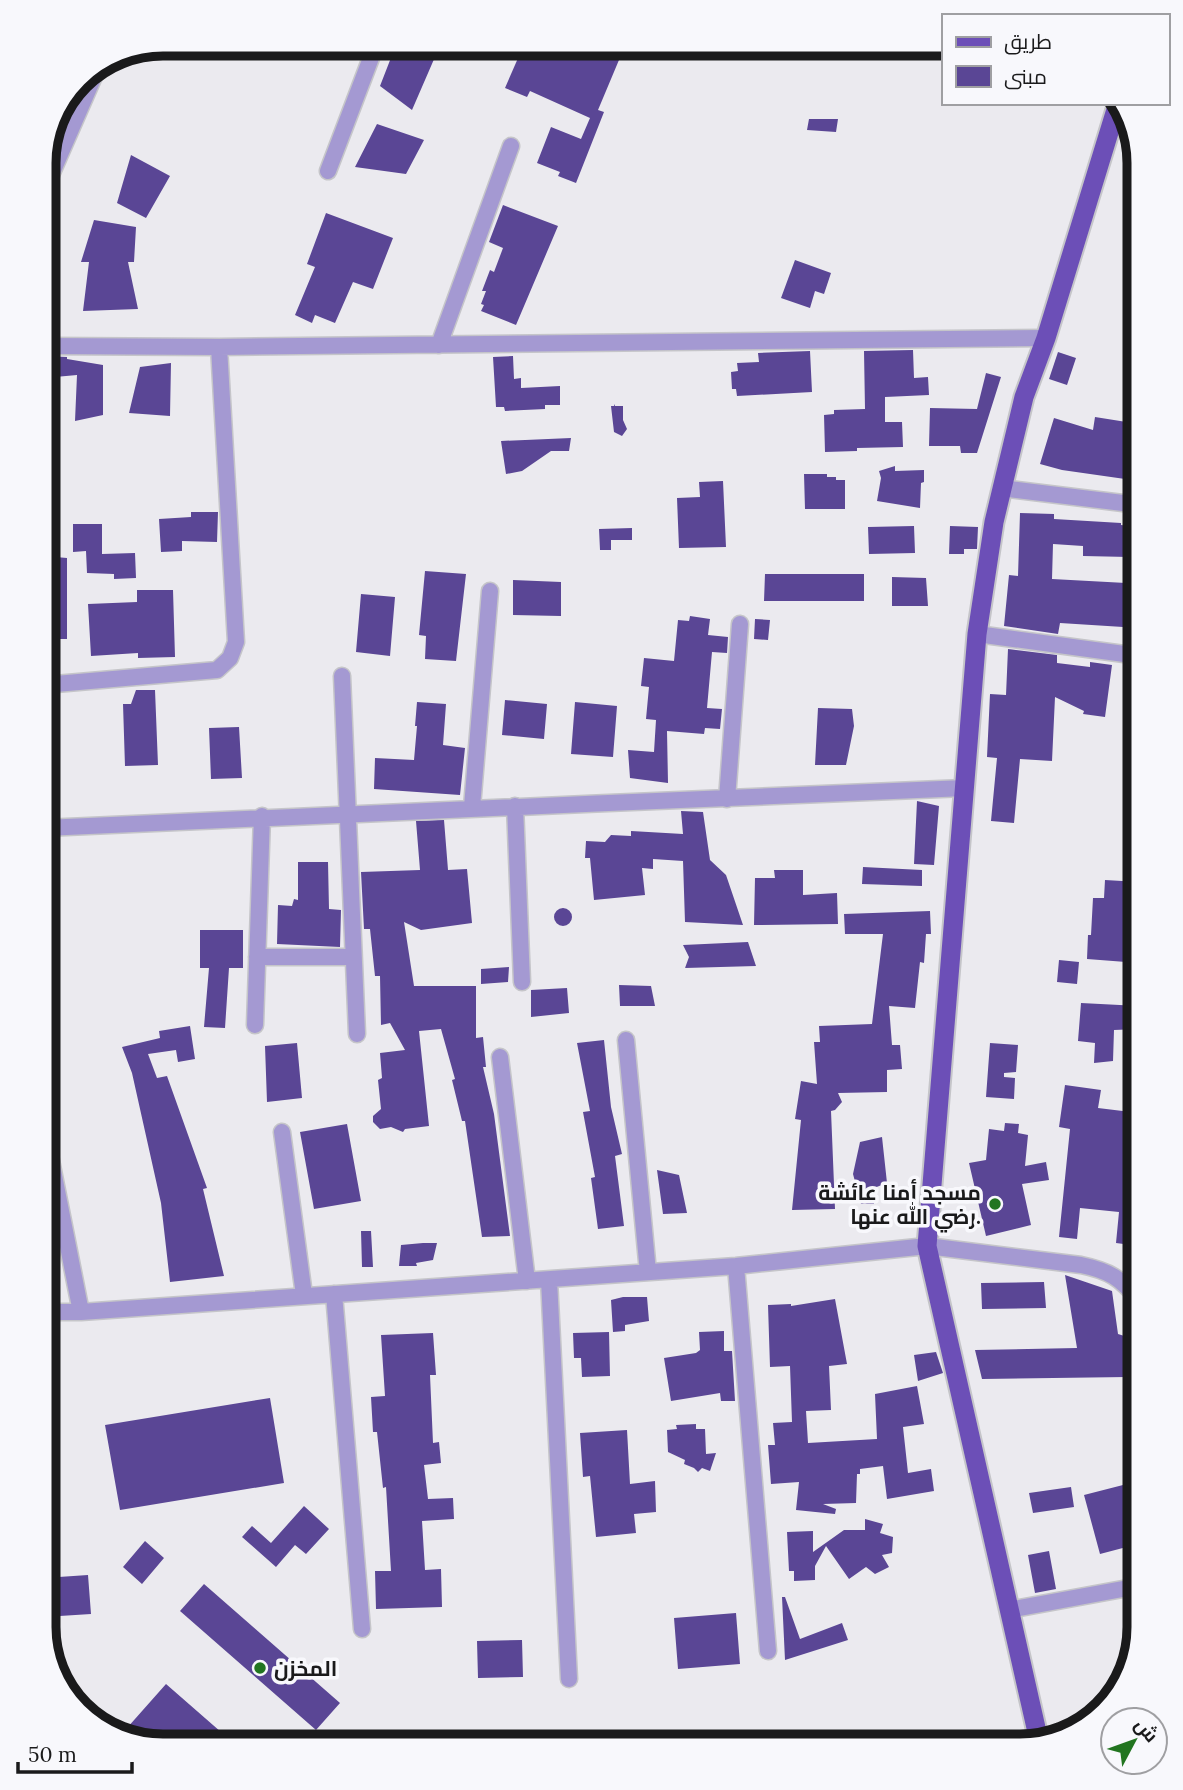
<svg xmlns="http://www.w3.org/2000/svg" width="1183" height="1790" font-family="Lora,Cairo,serif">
<rect width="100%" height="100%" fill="#ebeaef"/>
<path fill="#5a4695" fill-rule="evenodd" d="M624,48L598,110L604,112L576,183L558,176L560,172L537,163L551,127L581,139L590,118L530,91L527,97L505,88L522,49Z
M394,50H438L412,110L380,86Z
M809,119H838L836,132L807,130Z
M377,124L424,140L406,174L355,167Z
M131,155L170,176L146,218L117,203Z
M503,205L558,226L516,325L481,311L484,305L481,304L486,291H482L490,270L494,272L503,248L489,242Z
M326,213L393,238L373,289L353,282L335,323L315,315L312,323L295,315L315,267L307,264Z
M94,220L136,227L134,262H128L138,309L83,311L89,262H81Z
M795,260L831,273L824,294L815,291L810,308L781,298Z
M913,350L914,378L928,377L929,395L885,397V422H902L903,447L857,448V451L825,452L824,415L834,414V410L865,409L864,351Z
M810,351L812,392L737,396L736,389H732L731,372L738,371L737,363L759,362L758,353Z
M1058,352L1076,358L1067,385L1049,379Z
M44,356L67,357V359L103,365V415L75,421L77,375L44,378Z
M513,356L514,379L521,378V388L560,386V405H545V409L505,411L504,407H496L493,357Z
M171,363L170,416L129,413L140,367Z
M986,373L1001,377L977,453H961L960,446H929L930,408L977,409Z
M614,404L615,406H623V420L627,429L622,436L614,432L611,406H614Z
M1095,417L1139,424V481L1062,470L1040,464L1054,418L1093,430Z
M571,438L569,451H551L522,471L506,474L501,441Z
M895,466V471L924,470V482L921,483L920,508L877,501L881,478L879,471Z
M804,474H827V477H836V480H845V509H805Z
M723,481L726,547L679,548L677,498L700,497L699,482Z
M191,512H218L217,542L182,541V551L161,552L159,519L191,517Z
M1020,513L1054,514V519L1121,523V525L1139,527V628L1060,623L1058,634L1004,626L1009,575L1018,576ZM1053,544L1083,546V556L1129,557L1126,583L1052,579Z
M73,524H102V554L135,553L136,578L114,579V574L87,573L86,551L73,552Z
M914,526L915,553L869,554L868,527Z
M950,526L978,527L977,549H964V554H949Z
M632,528V540H611V550H600L599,529Z
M44,556L67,558V639H44Z
M425,571L466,574L456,661L425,659L426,636L419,635Z
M765,574H864V601H764Z
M892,577L926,578L928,606H892Z
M513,580L561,582V616L513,615Z
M137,590H173L175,657L138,658V653L91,656L88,604L137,602Z
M361,594L395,597L390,656L356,652Z
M690,616L710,619L708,635L728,637L727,653L712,652L707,708L722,709L720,729L705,728L704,734L667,731L668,783L630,778L628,750L654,752L656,720L646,719L649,687L641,686L644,658L674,661L678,620L689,621Z
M755,619L770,620L768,640L754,639Z
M1008,649L1057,655V663L1090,667V662L1112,665L1105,717L1083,714L1084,711L1055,697L1052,761L1020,759L1014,823L991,821L997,758L987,757L990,694L1006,695Z
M136,690H155L158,765L125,766L123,704H131Z
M505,700L547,704L544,739L502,735Z
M417,702L446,704L443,745L465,748L460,795L374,789L375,758L414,760L417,726H415Z
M575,702L617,706L613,757L571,754Z
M818,708L852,709L854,726L846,765H815Z
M239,727L242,778L211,779L209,728Z
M917,801L939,806L934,865L914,864Z
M681,811L703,812L710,860L726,875L743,925L685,922L683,861L653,859V869L642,868L645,895L594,900L590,858H585L586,841L605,842L611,835L631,836V831L683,834Z
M444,820L448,870L467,869L472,923L421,930L404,922L414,986H476V1038L483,1037L486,1067H483L494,1114L510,1236L482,1237L465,1121H462L452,1080L455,1079L441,1029L419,1031L429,1126L405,1129L403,1132L391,1127L380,1129L373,1122V1116L381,1109L378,1080L382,1078L380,1053L405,1050L390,1023L381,1025L380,976H375L370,929H364L361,872L420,870L416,821Z
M298,862H328L329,909L341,910L340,947L277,944L278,905L292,906L294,899L298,900Z
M863,867L922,870V886L862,884Z
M774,870H803V895L837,893L838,924L754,925L755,878H775Z
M1105,880L1139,882V963L1087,959L1088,935H1091L1093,898H1104Z
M554 917a9 9 0 1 1 18 0a9 9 0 1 1-18 0Z
M930,911L931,934H926L924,963L920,962L915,1008L889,1006L892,1045H900L902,1069L887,1070V1092L838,1093L842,1102L835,1110L831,1111L835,1209L792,1210L801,1120L795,1119L801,1081L817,1084L814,1042H820L819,1026L872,1024L883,934H845L844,914Z
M200,930H243V968H229L225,1028L204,1027L209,968H200Z
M748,942L756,966L685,968L689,957L683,945Z
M1059,960L1079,962L1077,984L1057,982Z
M509,967L508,982L481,984V969Z
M619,985L651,986L655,1006H620Z
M567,988L569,1013L531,1017V990Z
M1081,1003L1139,1006V1029L1114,1030L1113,1061L1094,1063L1095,1043L1078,1041Z
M190,1026L195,1059L178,1062L176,1050L148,1054L157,1078L167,1076L207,1188L203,1189L224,1276L170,1282L161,1203L132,1073L122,1047L160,1038L159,1031Z
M604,1040L611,1107L622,1154L615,1156L624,1226L598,1229L591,1178L595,1177L583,1112L590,1111L577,1043Z
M297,1043L302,1098L267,1102L265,1046Z
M990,1043L1018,1045L1016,1072L1004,1073V1077L1015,1078L1014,1099L986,1097Z
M1065,1085L1101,1090L1098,1108L1139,1113V1246L1116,1243L1119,1212L1080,1208L1077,1239L1059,1237L1070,1129L1059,1127Z
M1005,1123L1019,1124L1018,1133L1028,1135L1025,1166L1046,1162L1049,1180L1022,1184L1031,1225L986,1236L969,1163L986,1160L989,1129L1004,1131Z
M347,1124L361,1201L314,1209L300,1132Z
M882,1137L887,1183L874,1188V1204H861L853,1174L860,1142Z
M657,1170L679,1175L687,1213L663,1214Z
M361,1231H371L373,1267H362Z
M423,1243H437L433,1260L416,1263L417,1266H399L401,1245Z
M1065,1275L1112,1291L1118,1334L1134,1339L1127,1377L982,1379L975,1350L1077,1348Z
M1044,1282L1046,1308L982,1309L981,1283Z
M623,1297H647L649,1321L625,1325V1331L613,1332L611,1300Z
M835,1299L847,1364L829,1366L831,1410L806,1411L808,1443L877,1439L875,1394L917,1386L924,1424L903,1427L908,1473L931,1469L934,1491L887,1499L883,1466L860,1469V1474H857L856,1503L823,1504L836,1509L835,1514L796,1510L799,1482L771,1484L768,1445H775L773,1423L792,1422L790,1366L770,1367L768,1305L791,1304V1306Z
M724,1331V1351H732L735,1401H721L720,1393L671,1401L664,1358L696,1353L700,1350L699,1332Z
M609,1332L610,1376L582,1377L581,1358H574L573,1333Z
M433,1333L436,1375H430L433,1443L439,1442L441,1463L424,1465L428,1499L453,1498L454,1519L422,1521L425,1570L441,1569L442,1607L376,1609L375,1571H391L386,1487L383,1488L377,1432H373L371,1397L385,1396L381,1335Z
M936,1352L943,1373L918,1381L914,1355Z
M270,1398L284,1483L120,1510L105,1425Z
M696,1424V1429H705L706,1454L716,1453L710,1471L702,1468L698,1472L694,1468L684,1464L685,1460L668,1452L667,1430L677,1429L676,1425Z
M627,1430L630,1484L655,1481L656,1512L634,1514L636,1533L596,1537L590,1476L583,1477L580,1433Z
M1123,1485L1138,1544L1100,1554L1084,1495Z
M1071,1487L1074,1507L1033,1513L1029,1493Z
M304,1506L329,1529L306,1554L295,1545L276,1567L242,1537L252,1526L271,1543Z
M865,1519L883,1524L880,1533L893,1537L892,1553L882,1555L889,1567L875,1574L866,1567L849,1579L826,1546L815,1566V1580L794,1581V1571H789L787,1532L813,1531V1552L844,1530H865Z
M145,1541L164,1558L142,1584L123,1567Z
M1049,1551L1056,1589L1035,1593L1028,1555Z
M88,1575L91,1614L44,1617V1578Z
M204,1584L340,1703L316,1730L180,1611Z
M782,1597H785L800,1639L842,1623L848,1640L785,1660Z
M736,1613L740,1664L678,1669L674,1618Z
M522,1640L523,1677L478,1678L477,1641Z
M166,1684L237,1746H156L144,1742L127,1728Z"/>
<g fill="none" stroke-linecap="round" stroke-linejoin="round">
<defs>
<path id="minor" d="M328,171L374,50
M44,191L99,65
M439,345L511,146
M44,346L219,347L1046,338
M1001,488L1139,505
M977,634L1139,656
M342,676L357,1034
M44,685L217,670L230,658L236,642L219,347
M727,799L740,624
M515,806L522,982
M472,807L490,591
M44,828C351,812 658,802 965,788
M257,957H353
M255,1025L262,816
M626,1040L648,1272
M500,1057L527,1281
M44,1125L81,1312
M282,1132L304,1295
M736,1266L768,1651
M549,1280L569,1679
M334,1294L362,1629
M44,1312H81L736,1266L927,1246L1081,1265C1110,1271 1120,1278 1139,1300
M1008,1610L1139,1586"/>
<path id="major" d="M1039,1741L927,1246L977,634L994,522L1024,397L1046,338L1118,103"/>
</defs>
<use href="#minor" stroke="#c5c5c9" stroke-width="19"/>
<use href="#major" stroke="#c5c5c9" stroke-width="23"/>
<use href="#minor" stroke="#a499d2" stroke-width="16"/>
<use href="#major" stroke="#6c4fb7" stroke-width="19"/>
</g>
<g fill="#227520" stroke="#f8f8fc" stroke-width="2.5">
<circle cx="995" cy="1204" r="7"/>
<circle cx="260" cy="1668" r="7"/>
</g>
<g text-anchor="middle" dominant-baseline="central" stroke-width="7" stroke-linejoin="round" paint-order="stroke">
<g font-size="21" font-weight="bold" fill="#1a1a1b" stroke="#f8f8fc" text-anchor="end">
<text x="981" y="1192">مسجد أمنا عائشة<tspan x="981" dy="24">رضي الله عنها.</tspan></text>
<text x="274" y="1668" text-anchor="start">المخزن</text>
</g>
</g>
<path d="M0 0H1183V1790H0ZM163 56H1020A107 107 0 0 1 1127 163V1627A107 107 0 0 1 1020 1734H163A107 107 0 0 1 56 1627V163A107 107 0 0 1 163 56Z" fill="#f8f8fc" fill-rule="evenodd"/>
<path fill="none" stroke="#1a1a1b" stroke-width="9" d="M163 56H1020A107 107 0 0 1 1127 163V1627A107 107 0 0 1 1020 1734H163A107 107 0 0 1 56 1627V163A107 107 0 0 1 163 56Z"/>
<rect x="942" y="14" width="228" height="91" fill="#f8f8fc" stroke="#9f9fa2" stroke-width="2"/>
<rect x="956" y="37" width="35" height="10" fill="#6c4fb7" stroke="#9f9fa2" stroke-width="2"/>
<text x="1004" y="49" font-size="21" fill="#1a1a1b">طريق</text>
<rect x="956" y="66" width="35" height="21" fill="#5a4695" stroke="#9f9fa2" stroke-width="2"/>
<text x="1004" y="84" font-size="21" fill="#1a1a1b">مبنى</text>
<g transform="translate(1134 1741) rotate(49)"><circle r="33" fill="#f8f8fc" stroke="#9f9fa2" stroke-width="2"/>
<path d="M0-5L12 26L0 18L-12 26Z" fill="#227520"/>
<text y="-10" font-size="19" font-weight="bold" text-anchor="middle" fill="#1a1a1b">ش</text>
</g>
<path d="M18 1762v10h114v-10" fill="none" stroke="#1a1a1b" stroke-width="3.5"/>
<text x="28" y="1762" font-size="21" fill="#1a1a1b" stroke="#f8f8fc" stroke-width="5" paint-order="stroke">50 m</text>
</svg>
